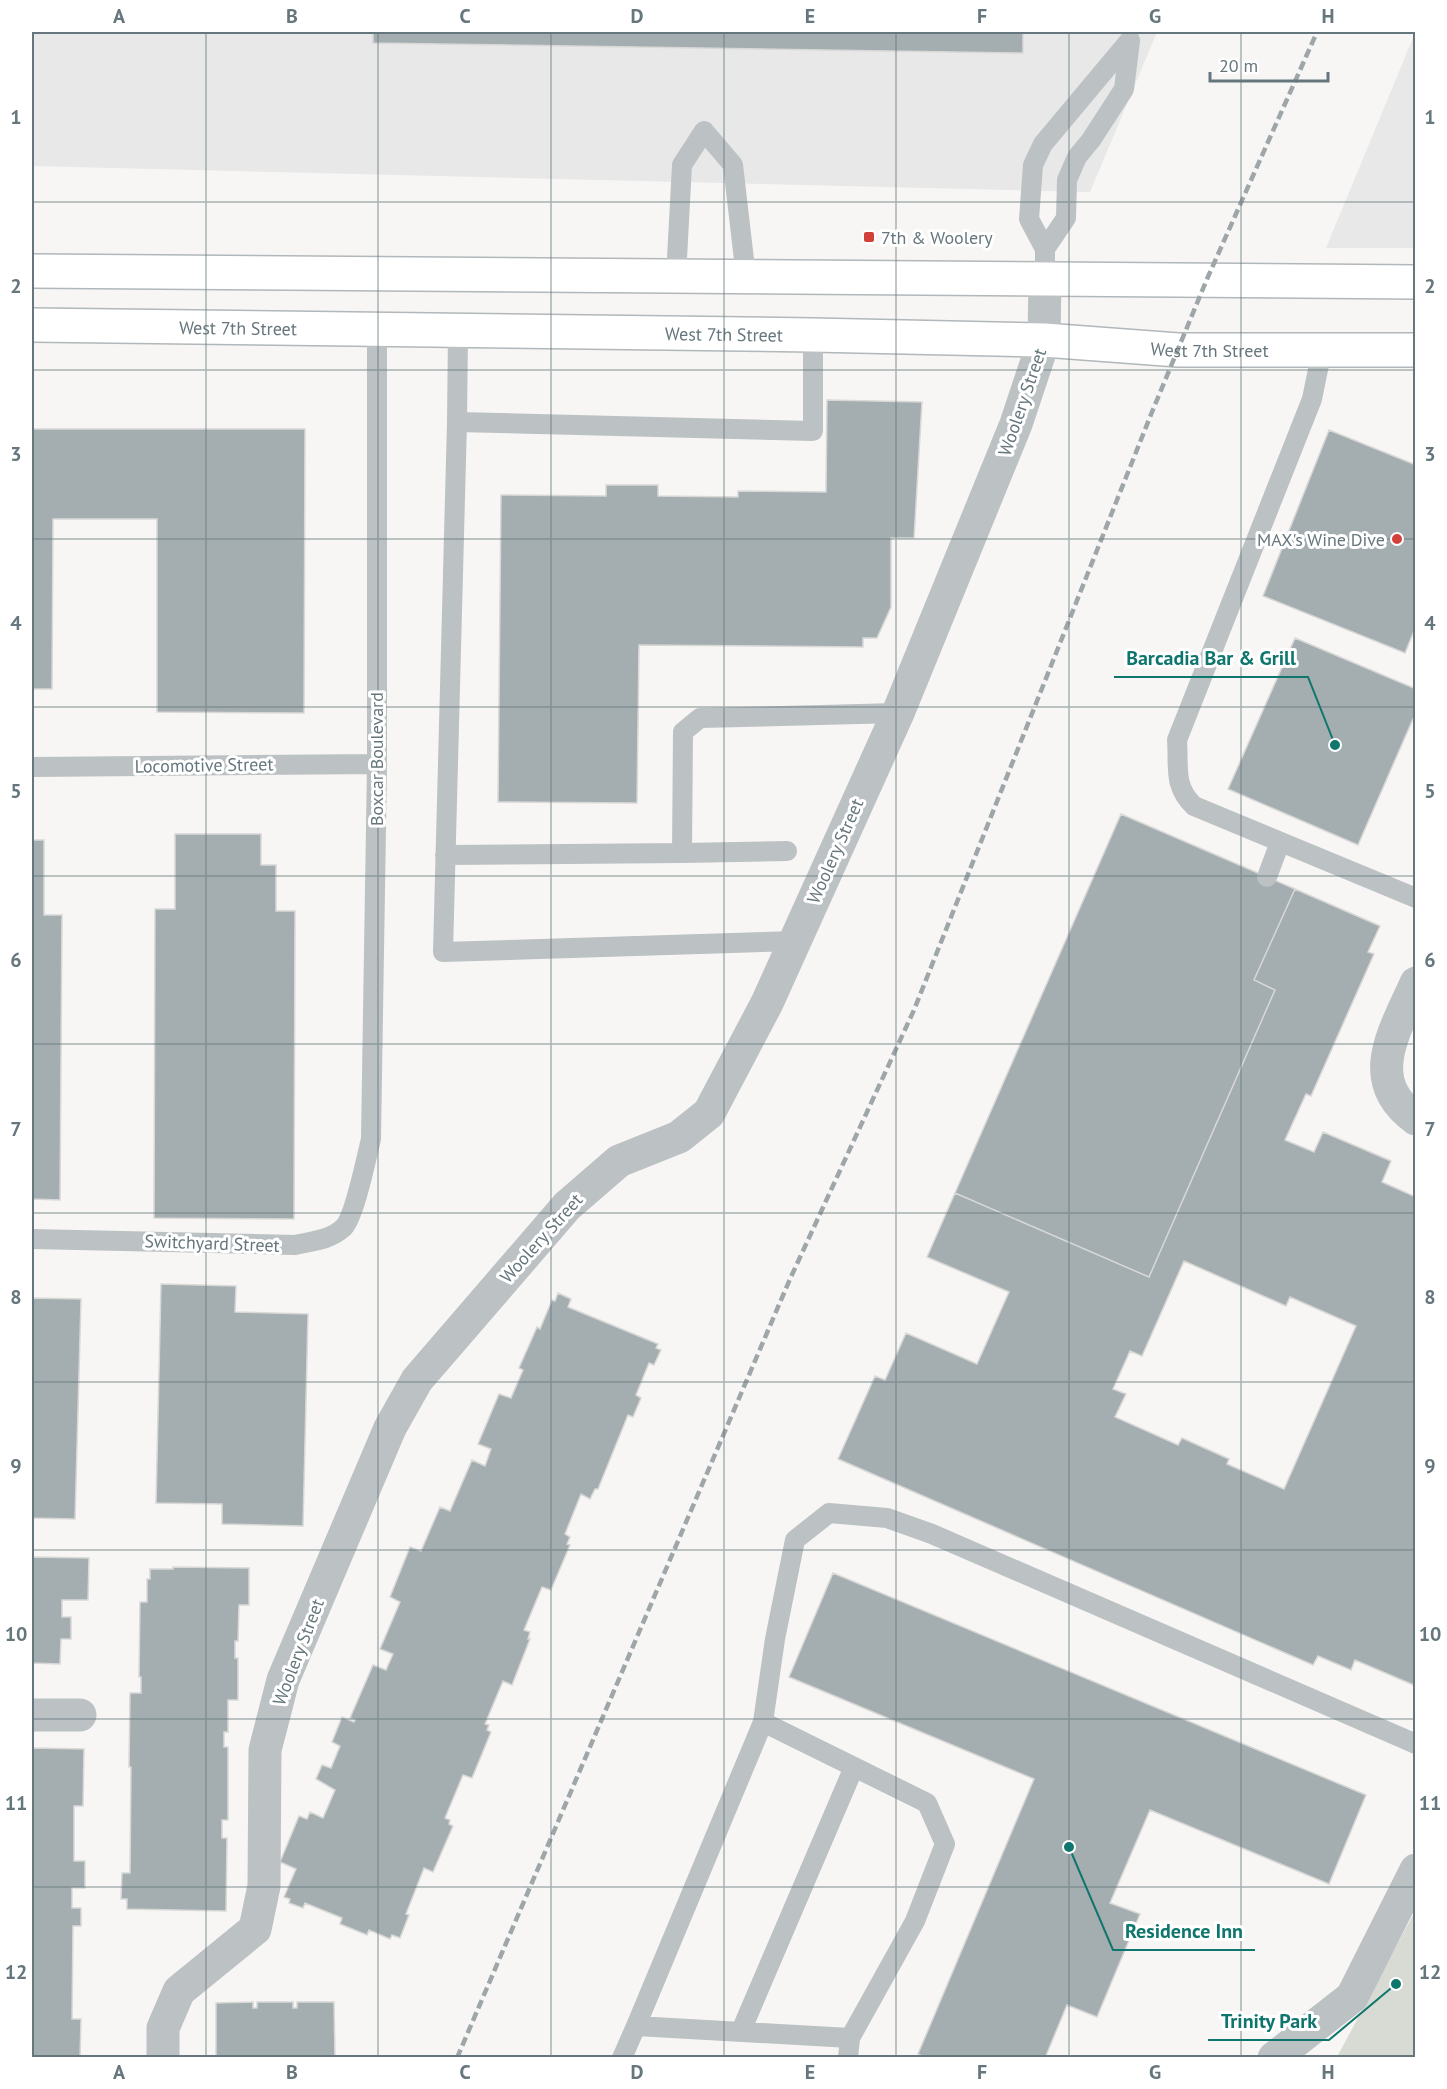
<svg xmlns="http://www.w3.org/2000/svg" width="1447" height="2089" font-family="'PT Sans',sans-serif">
<rect width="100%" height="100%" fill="#f7f6f4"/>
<path fill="#e7e8e7" d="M32,32H1157L1090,192L32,166Z
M1415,33V248H1326Z"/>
<path fill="#d8dbd4" d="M1415,1911V2057H1337Z"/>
<path fill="#a4adb0" stroke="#d8d8d7" stroke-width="1.5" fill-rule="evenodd" d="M373,32H1023V53L373,43Z
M827,400L922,402L914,538H891V607L877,638H863V647L639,645L637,803L498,802L501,495L606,496V485H658V496L738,497V491L826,492Z
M32,429H305L304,713L157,712V519H53L52,689H32Z
M1329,430L1416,465V626L1405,653L1263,596Z
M1295,638L1416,689V712L1358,845L1228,789Z
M1121,814L1295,889L1254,980L1275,990L1149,1277L955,1193Z
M175,834H261V865H276V911H295L294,1219L154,1218L155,909H175Z
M32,840H44V915H62L60,1200L32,1199Z
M1295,889L1380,926L1368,952L1374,954L1311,1096L1306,1094L1285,1140L1314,1152L1323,1132L1391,1161L1382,1182L1416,1197V1686L1355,1660L1351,1670L1318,1656L1313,1665L838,1459L875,1376L885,1380L906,1333L977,1364L1009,1292L927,1257L955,1193L1149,1277L1275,990L1254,980ZM1184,1261L1286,1306L1290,1297L1356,1326L1284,1489L1227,1464L1229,1459L1182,1438L1178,1445L1115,1417L1126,1394L1113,1389L1130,1351L1142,1356Z
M161,1284L236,1286L235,1312L308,1314L303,1526L222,1524V1504L156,1503Z
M558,1293L571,1299L568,1307L658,1344L656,1348L661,1350L654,1365L649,1363L636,1395L641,1398L633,1417L628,1415L598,1489H595L590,1499L581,1494L565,1534L570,1537L567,1544L570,1545L551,1590L542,1587L524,1630L530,1632L528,1639H530L512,1685L503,1681L485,1724L489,1725L487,1730L491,1732L472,1778L463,1775L445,1818L450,1820L449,1824L453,1826L433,1872L424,1868L406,1914L409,1915L400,1938L392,1935L390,1939L369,1930L367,1935L340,1924L342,1918L305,1903L303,1908L289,1903L290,1899L284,1897L296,1869L280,1862L299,1816L307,1819L310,1812L323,1818L335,1790L316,1779L322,1765L331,1768L340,1746L332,1742L342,1717L354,1722L355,1720L350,1718L373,1665L386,1670L393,1654L380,1649L400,1602L390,1597L410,1547L421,1551L440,1507L450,1511L472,1460L485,1466L491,1449L478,1444L499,1394L511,1398L523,1370L519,1368L537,1327L540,1329L552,1300L555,1301Z
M32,1298L81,1299L75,1519L32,1518Z
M32,1557L89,1558L88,1600H62V1617H71V1639H61L60,1664L32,1663Z
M173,1567L249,1568V1605H239L238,1641H235V1658H238V1700H228V1732H224V1747H228V1820H222V1838H227L226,1911L127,1909V1899H121L122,1873H130L131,1767H129L130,1693H141V1677H139L140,1602H147V1579H150V1569H173Z
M833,1573L1366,1795L1329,1884L1150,1810L1110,1903L1140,1914L1097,2017L1067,2005L1045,2058H926L918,2054L1034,1779L789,1677Z
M32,1748L84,1749L83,1806H74V1861H85V1888H72V1908H81V1926H73L72,2019H81L80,2058H32Z
M253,2002V2008H257V2002H293V2008H297V2002H334L335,2058H216V2003Z"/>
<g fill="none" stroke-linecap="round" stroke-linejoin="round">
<defs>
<g id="secondary">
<path d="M32,271L1416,282"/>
<path id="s1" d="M32,325L813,335L1044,340L1178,350H1416"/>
</g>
</defs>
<use href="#secondary" stroke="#b1b7ba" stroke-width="36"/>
<path stroke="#bcc1c3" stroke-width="20" d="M1045,249L1066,218L1067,180L1077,157L1091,140L1124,89L1130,41
M676,277L682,165L704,131L733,165L746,277
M1045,279V249L1029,219L1033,165L1043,144L1130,40
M458,331L457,422L443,952L795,941
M1322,350L1312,399L1177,740C1179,767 1173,786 1194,806L1416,898
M457,422L813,431V335
M32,767L377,764
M682,853L787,851
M445,855L682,853L683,732L700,718L898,713
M1267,877L1280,842
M32,1239L295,1245C312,1241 330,1240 343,1228C354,1219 367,1155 371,1139L377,764V329
M763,1722L927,1803L945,1844L915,1921L850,2038
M741,2031L854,1767
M622,2058L636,2026
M848,2058L850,2038L636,2026L763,1722L775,1639L795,1540L829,1513L887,1518L932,1534L1416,1744"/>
<path stroke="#bcc1c3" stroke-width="33" d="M1416,983C1395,1031 1362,1080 1416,1119
M32,1715H80
M163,2058V2028L179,1991L255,1929L264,1886L265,1750L283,1680L390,1428L417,1380L567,1206L619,1161L679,1137L709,1113L767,1003L898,713L1016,424L1044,340L1045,279
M1274,2058L1352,1997L1416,1870"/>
<use href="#secondary" stroke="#fff" stroke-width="33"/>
<path stroke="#9ea6a9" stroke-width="4.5" stroke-dasharray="9 4.5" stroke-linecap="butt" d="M457,2058L790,1279L914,1010L1152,412L1207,279L1317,32"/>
</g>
<path fill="none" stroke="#65767c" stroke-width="1.5" stroke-opacity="0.55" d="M206,32V2058M378,32V2058M551,32V2058M724,32V2058M896,32V2058M1069,32V2058M1241,32V2058M32,202H1416M32,370H1416M32,539H1416M32,707H1416M32,876H1416M32,1044H1416M32,1213H1416M32,1382H1416M32,1550H1416M32,1719H1416M32,1887H1416"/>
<g fill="#d24139" stroke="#fff" stroke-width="2">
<rect x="863" y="231" width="12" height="12" rx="3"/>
<circle cx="1397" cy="539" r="6"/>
</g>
<g text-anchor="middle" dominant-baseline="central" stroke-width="6" stroke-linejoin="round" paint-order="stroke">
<g font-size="18" fill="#65767c" stroke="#fff" text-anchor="start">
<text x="881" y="237">7th &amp; Woolery</text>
<text x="1385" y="539" text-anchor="end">MAX's Wine Dive</text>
</g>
<g font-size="18" fill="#65767c" stroke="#fff">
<text stroke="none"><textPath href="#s1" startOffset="206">West 7th Street</textPath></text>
<text stroke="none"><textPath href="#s1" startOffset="692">West 7th Street</textPath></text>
<text stroke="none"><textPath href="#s1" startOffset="1178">West 7th Street</textPath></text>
<text transform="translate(1022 402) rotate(-71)">Woolery Street</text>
<text transform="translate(376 759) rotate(-90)">Boxcar Boulevard</text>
<text transform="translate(204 765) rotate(-1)">Locomotive Street</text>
<text transform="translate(835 851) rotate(-66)">Woolery Street</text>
<text transform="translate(541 1238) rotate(-48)">Woolery Street</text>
<text transform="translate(212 1243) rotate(2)">Switchyard Street</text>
<text transform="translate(298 1652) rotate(-69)">Woolery Street</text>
</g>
</g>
<path fill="none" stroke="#0f766e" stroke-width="2" d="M1335 745L1308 677H1114M1069 1847L1113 1950H1255M1396 1984L1329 2040H1208"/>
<g fill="#0f766e" stroke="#fff" stroke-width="2">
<circle cx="1335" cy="745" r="6"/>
<circle cx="1069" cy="1847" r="6"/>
<circle cx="1396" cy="1984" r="6"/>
</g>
<g font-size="20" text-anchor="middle" font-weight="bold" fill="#0f766e" stroke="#fff" stroke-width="6" stroke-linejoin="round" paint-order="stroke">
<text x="1211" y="665">Barcadia Bar &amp; Grill</text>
<text x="1184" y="1938">Residence Inn</text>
<text x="1269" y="2028">Trinity Park</text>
</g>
<rect width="1447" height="2089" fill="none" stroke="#ffffff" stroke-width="66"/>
<path d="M1210 72v9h118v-9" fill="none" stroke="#65767c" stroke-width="3"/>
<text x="1219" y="72" font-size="18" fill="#65767c" stroke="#ffffff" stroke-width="4.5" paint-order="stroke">20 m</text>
<rect x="33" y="33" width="1381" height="2023" fill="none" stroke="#65767c" stroke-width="2"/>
<g font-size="20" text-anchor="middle" font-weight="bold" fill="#65767c">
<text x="119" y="23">A</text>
<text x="292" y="23">B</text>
<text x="465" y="23">C</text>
<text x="637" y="23">D</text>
<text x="810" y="23">E</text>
<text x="982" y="23">F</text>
<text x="1155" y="23">G</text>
<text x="1328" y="23">H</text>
<text x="16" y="124">1</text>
<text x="1430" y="124">1</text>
<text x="16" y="293">2</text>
<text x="1430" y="293">2</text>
<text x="16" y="461">3</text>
<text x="1430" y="461">3</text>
<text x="16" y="630">4</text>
<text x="1430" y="630">4</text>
<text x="16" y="798">5</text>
<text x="1430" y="798">5</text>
<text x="16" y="967">6</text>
<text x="1430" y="967">6</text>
<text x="16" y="1136">7</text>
<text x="1430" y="1136">7</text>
<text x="16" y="1304">8</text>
<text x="1430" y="1304">8</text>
<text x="16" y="1473">9</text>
<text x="1430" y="1473">9</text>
<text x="16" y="1641">10</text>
<text x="1430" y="1641">10</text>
<text x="16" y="1810">11</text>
<text x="1430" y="1810">11</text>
<text x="16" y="1979">12</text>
<text x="1430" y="1979">12</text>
<text x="119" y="2079">A</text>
<text x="292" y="2079">B</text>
<text x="465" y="2079">C</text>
<text x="637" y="2079">D</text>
<text x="810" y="2079">E</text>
<text x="982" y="2079">F</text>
<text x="1155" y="2079">G</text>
<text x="1328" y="2079">H</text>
</g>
</svg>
